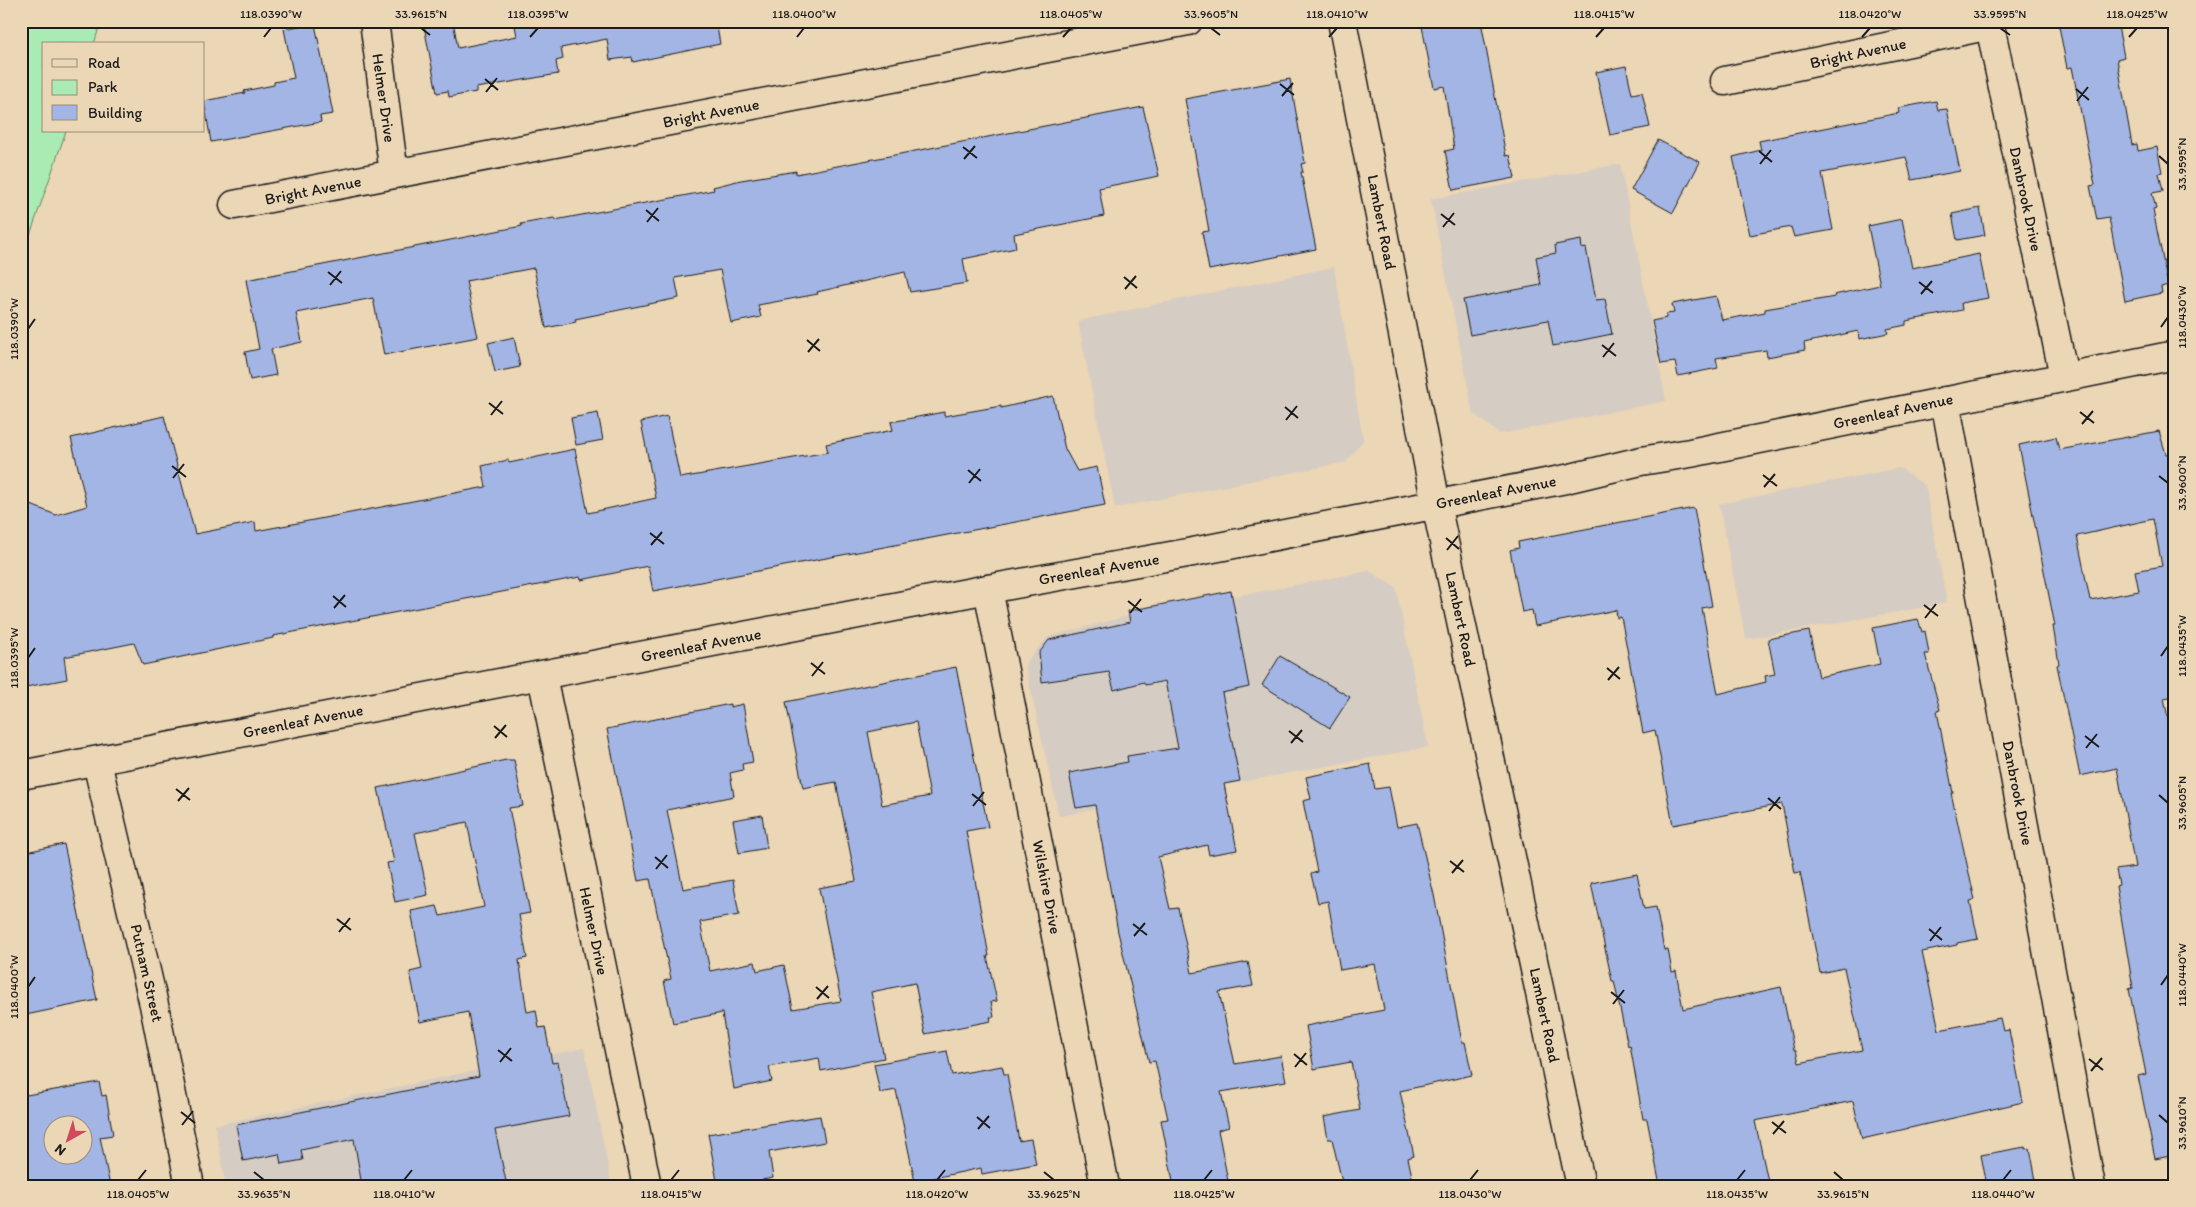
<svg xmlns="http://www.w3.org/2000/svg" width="2196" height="1207" font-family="Itim,sans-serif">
<rect width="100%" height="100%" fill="#ebd6b5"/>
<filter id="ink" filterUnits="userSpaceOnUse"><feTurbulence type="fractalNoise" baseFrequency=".02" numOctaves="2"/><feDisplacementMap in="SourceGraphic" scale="10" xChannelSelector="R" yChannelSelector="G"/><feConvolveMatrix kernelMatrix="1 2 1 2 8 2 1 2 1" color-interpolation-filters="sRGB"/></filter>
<g filter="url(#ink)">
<path fill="#d5ccc3" d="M1620,164L1666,401L1500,434L1473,413L1431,199Z
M1334,267L1363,440L1346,462L1115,508L1078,321Z
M1900,468L1925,486L1947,603L1746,639L1719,504Z
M1369,571L1396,588L1428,747L1059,816L1025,664L1048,637L1121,618Z
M584,1048L612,1186H226L215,1125Z"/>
<path fill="#aaebb4" stroke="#638468" d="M21,21H101L94,44H44V131H66L21,261Z"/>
<path fill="#a3b5e4" stroke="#1c1c1c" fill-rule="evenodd" d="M423,21H453L458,48L517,36L515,26L527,24V21H716L720,44L633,62L632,57L610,60L607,39L561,48L563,59L556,61L558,74L476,88V92L449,97L448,91L437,93Z
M1421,21H1481L1506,156L1510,155L1515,178L1453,190L1445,151L1454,149L1444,86L1434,88Z
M2058,21H2117L2124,57L2117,59L2132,145L2137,144L2138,151L2157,147L2162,172L2159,173L2163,191L2152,193L2156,209L2153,210L2168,285L2161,287L2162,293L2125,301L2109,218L2097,220L2090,186L2095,185L2072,67L2067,68Z
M309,24H315L333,114L320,116L321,122L211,142L204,101L245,93L244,91L274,85V82L294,78L284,29Z
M1626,66L1632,94L1642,92L1650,127L1610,135L1596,72Z
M1290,79L1305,163L1301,164L1303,172H1301L1316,249L1209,270L1202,232L1209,231L1185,99Z
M1936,101L1938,110L1947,109L1960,171L1912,180L1906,157L1822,173L1833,230L1794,237L1791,227L1750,235L1733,157L1761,150L1759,141L1899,113L1898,108Z
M1143,107L1159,176L1099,188L1104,216L1014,234L1016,248L963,259L967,283L910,292L905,272L817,292L818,294L758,305L761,317L731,323L720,270L675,278L679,298L575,319L576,322L546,328L534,268L466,281L478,337L452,342L384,355L373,298L296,313L302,342L271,349L276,375L250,380L245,352L259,349L246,280L522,226L521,224L554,218L555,220L714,190L713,187L741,180L796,171V174Z
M1658,140L1700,162L1673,213L1631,190Z
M1980,208L1985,235L1957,240L1952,214Z
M1902,219L1912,268L1979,254L1988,298L1961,303L1962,310L1906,321V325L1887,329L1888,333L1859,339L1858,331L1804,343L1805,350L1767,357L1766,350L1716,358L1718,368L1678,376L1675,362L1661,364L1652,321L1666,318V314L1674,313L1672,304L1716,296L1722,320L1765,312V309L1835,297L1834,295L1880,285L1868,226Z
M1581,240L1582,249L1586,248L1596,300L1605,299L1612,334L1553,346L1548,320L1470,335L1463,300L1541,285L1536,257L1556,253L1555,245Z
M514,337L520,367L495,372L488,343Z
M1053,396L1065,449L1077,471L1097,467L1105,505L653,591L648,566L581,580L580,577L273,636V638L143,665L134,643L64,657L67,679L21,688V501L56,515L87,506L71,438L164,416L195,534L255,522L256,531L486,487L482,466L508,460L509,463L575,449L588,513L656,498L641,422L667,416L680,478L828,452L826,444L893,430L891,422L944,412V416L1001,406V408Z
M598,413L603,440L576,445L571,418Z
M2159,431L2166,454L2175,453V696L2164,698L2175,753V1155L2155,1159L2138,1076L2146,1074L2129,989L2133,988L2116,886L2119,885L2116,870L2135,867L2117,768L2080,776L2057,665L2059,664L2053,626H2055L2019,445L2056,437L2059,450ZM2153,519L2162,566L2135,571L2139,591L2090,600L2077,536Z
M1694,508L1712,606L1702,608L1718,694L1766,682L1765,676L1775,674L1768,639L1809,631L1819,677L1880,664L1873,628L1918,619L1922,632L1925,631L1929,654H1925L1940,710L1937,711L1953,793H1951L1975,900L1970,901L1978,939L1957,943V945L1922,952L1939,1030L2000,1018L2003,1031L2009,1030L2023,1102L1862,1139L1853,1101L1755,1121L1769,1186H1660L1647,1119H1643L1630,1045L1628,1046L1614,981H1612L1591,883L1637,874L1644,909L1656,907L1664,950L1668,949L1672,972L1676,971L1683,1009L1781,987L1794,1050H1796L1799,1063L1862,1050L1844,968L1820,973L1800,872L1795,873L1782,804L1673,825L1655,730L1643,733L1621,617L1617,618L1616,610L1535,626L1532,610L1522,612L1510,550L1519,548L1518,542Z
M1231,591L1249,687L1222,693L1240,781L1224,784L1237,850L1209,855L1207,845L1158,857L1170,909L1178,908L1192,973L1248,962L1253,986L1219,992L1235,1064L1281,1056L1286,1081L1221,1092L1229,1127L1218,1130L1229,1186H1174L1161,1120L1168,1119L1155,1061L1149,1062L1118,932L1095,805L1076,808L1069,773L1128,762L1127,756L1178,748L1165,681L1145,685L1144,682L1114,690L1109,672L1042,682L1039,653L1049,640L1130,622L1128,611Z
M1280,656L1350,697L1330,728L1262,685Z
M956,667L988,827L966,831L989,956H987L997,1001L991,1002L994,1017H990L991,1021L925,1034L915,983L871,992L884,1058L821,1071L819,1058L769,1067L772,1081L734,1089L722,1013L673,1023L664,981L671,979L650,879L638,881L607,729L730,704V707L743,704L753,762L742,764L743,770L730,773L734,796L667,810L683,889L733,880L739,915L700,922L710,971L755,962L757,971L784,965L793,1009L841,1001L819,888L856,881L836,782L803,788L786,702ZM916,722L930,796L882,805L868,732Z
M506,760H514L523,806L509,808L530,913L519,915L527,958L519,960L527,1012L536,1010L539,1028L545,1027L552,1063L558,1062L569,1116L495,1130L507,1186H362L354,1139L301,1150L303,1160L281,1164L279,1154L243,1161L236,1125L479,1076L468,1012L420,1022L410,972L422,969L411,911L437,906L440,916L484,907L467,822L415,833L428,895L395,902L387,863L394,862L378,788Z
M1370,764L1375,789L1389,787L1397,827L1417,823L1434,895L1462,1042H1465L1472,1075L1400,1091L1414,1156L1408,1158L1414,1186H1343L1332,1139H1328L1324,1117L1360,1110L1351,1062L1314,1069L1306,1026L1384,1010L1375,964L1340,970L1328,901L1318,903L1311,874L1317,872L1303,801L1311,799L1306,777Z
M762,815L767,848L739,853L733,820Z
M64,844L97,1000L21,1016V853Z
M947,1051L952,1075L1002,1066L1004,1074H1007L1019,1141L1031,1139L1036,1164L982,1174L981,1168L915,1182L896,1090L880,1093L874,1064Z
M99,1082L102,1096L106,1095L113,1135L100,1137L110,1186H21V1096ZM52,1124H82V1154H52Z
M820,1116L825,1142L769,1152L773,1178L762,1180L764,1186H718L708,1134Z
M2025,1147V1149L2030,1148L2037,1186H1987L1981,1155Z"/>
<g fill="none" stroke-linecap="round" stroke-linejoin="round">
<defs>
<path id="street" d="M374,21L394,174
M1989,21L2064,376
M1725,81L1990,25
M234,205L1188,21
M1945,401L2091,1186
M988,589L1105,1186
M542,676L647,1186
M97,762L154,1005L190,1186"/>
<path id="secondary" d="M1342,21L1436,504L1581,1186
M21,775L988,589L1193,552L1566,479L1641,461L1690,453L2175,355"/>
</defs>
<use href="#street" stroke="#1c1c1c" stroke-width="31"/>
<use href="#secondary" stroke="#1c1c1c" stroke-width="31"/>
<use href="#street" stroke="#ebd6b5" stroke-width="28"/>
<use href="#secondary" stroke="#ebd6b5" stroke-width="28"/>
</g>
</g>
<path fill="none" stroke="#1c1c1c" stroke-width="2" d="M421,28L430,35M1211,28L1220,35M2000,28L2010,35M264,37L271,28M530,37L538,28M797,37L804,28M1063,37L1071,28M1329,37L1337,28M1596,37L1604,28M1862,37L1870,28M2129,37L2137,28M485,79L498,90M1280,84L1294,95M2076,89L2089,100M486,92L497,78M1282,96L1293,83M2077,101L2088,87M963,147L977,158M1759,151L1772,162M2159,156L2168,164M964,159L975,146M1760,164L1771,150M646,210L659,221M1441,214L1455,225M647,222L658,208M1443,227L1454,213M328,272L342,283M1124,277L1137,288M1919,282L1933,293M330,285L341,271M1125,289L1136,276M1921,294L1932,281M2161,327L2168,317M28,329L35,319M807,340L820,351M1602,345L1616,356M808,352L819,339M1603,357L1614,343M489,403L503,414M1285,407L1298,418M2080,412L2094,423M491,415L502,401M1286,420L1297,406M2082,424L2093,411M172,466L186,477M968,470L981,481M1763,475L1777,486M2159,476L2168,483M173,478L184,464M969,483L980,469M1764,487L1775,474M650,533L664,544M1446,538L1459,549M651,545L662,532M1447,550L1458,536M333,596L346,607M1128,601L1142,612M1924,605L1938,616M334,608L345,595M1130,613L1141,599M1925,618L1936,604M2161,656L2168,646M28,658L35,648M811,663L825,674M1607,668L1620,679M812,676L823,662M1608,680L1619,667M494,726L507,737M1289,731L1303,742M2085,736L2099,747M495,738L506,725M1291,743L1302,730M2086,748L2097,734M176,789L190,800M972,794L986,805M2159,795L2168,803M1768,798L1781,809M178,801L189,788M973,806L984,792M1769,811L1780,797M655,857L668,868M1450,861L1464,872M656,869L667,855M1452,873L1463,860M337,919L351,930M1133,924L1147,935M1929,929L1942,940M339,932L350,918M1134,936L1145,923M1930,941L1941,927M2161,985L2168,975M28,987L35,977M816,987L829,998M1611,992L1625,1003M817,999L828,986M1613,1004L1624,990M498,1050L512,1061M1294,1054L1307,1065M2089,1059L2103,1070M500,1062L511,1048M1295,1067L1306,1053M2091,1071L2102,1058M181,1112L195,1123M2159,1115L2168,1123M977,1117L990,1128M1772,1122L1786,1133M182,1125L193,1111M978,1129L989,1116M1773,1134L1784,1121M254,1172L264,1180M1044,1172L1054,1180M1834,1172L1843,1180M138,1180L146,1170M404,1180L412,1170M671,1180L679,1170M937,1180L945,1170M1204,1180L1212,1170M1470,1180L1478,1170M1737,1180L1745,1170M2003,1180L2011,1170"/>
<g text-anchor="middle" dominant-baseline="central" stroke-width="5" stroke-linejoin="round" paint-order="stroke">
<g font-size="16" fill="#1c1c1c" stroke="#ebd6b5">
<text transform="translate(1858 53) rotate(-12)">Bright Avenue</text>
<text transform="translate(384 98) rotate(82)">Helmer Drive</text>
<text transform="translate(711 113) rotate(-11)">Bright Avenue</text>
<text transform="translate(313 190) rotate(-11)">Bright Avenue</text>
<text transform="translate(2026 199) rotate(78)">Danbrook Drive</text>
<text transform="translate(1382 222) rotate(79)">Lambert Road</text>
<text transform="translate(1893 411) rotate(-12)">Greenleaf Avenue</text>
<text transform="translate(1496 492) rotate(-11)">Greenleaf Avenue</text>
<text transform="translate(1099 569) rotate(-10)">Greenleaf Avenue</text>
<text transform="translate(1461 619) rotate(78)">Lambert Road</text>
<text transform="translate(701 645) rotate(-11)">Greenleaf Avenue</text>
<text transform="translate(303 721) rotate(-11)">Greenleaf Avenue</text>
<text transform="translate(2018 793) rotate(79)">Danbrook Drive</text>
<text transform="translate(1047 887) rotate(79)">Wilshire Drive</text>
<text transform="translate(594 931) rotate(78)">Helmer Drive</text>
<text transform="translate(147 973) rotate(77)">Putnam Street</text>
<text transform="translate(1545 1015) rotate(78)">Lambert Road</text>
</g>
</g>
<rect width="2196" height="1207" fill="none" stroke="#ebd6b5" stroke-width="55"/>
<rect x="42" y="42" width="162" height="90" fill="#ebd6b5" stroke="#988c78"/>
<rect x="52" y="59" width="25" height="8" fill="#ebd6b5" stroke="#988c78"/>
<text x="88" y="68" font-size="15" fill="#1c1c1c">Road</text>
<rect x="52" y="80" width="25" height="15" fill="#aaebb4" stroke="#988c78"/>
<text x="88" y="92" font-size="15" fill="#1c1c1c">Park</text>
<rect x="52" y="105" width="25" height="15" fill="#a3b5e4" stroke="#988c78"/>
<text x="88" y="118" font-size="15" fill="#1c1c1c">Building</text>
<g transform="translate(68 1140) rotate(219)"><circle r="24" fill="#ebd6b5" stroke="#988c78"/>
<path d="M0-4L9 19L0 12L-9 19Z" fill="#d1495b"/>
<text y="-8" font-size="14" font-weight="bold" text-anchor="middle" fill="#1c1c1c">N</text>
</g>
<rect x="28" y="28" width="2140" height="1152" fill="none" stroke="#1c1c1c" stroke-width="2"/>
<g font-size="12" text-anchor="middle" fill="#1c1c1c">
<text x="271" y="18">118.0390°W</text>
<text x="421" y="18">33.9615°N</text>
<text x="538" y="18">118.0395°W</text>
<text x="804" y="18">118.0400°W</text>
<text x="1071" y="18">118.0405°W</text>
<text x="1211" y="18">33.9605°N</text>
<text x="1337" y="18">118.0410°W</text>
<text x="1604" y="18">118.0415°W</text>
<text x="1870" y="18">118.0420°W</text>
<text x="2000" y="18">33.9595°N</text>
<text x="2137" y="18">118.0425°W</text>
<text transform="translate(2182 164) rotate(-90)" y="4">33.9595°N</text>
<text transform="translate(2182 317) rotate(-90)" y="4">118.0430°W</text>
<text transform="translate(14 329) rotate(-90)" y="4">118.0390°W</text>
<text transform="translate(2182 483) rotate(-90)" y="4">33.9600°N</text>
<text transform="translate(2182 646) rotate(-90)" y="4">118.0435°W</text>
<text transform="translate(14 658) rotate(-90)" y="4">118.0395°W</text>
<text transform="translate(2182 803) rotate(-90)" y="4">33.9605°N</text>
<text transform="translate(2182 975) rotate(-90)" y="4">118.0440°W</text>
<text transform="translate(14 987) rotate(-90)" y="4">118.0400°W</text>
<text transform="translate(2182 1123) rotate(-90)" y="4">33.9610°N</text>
<text x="138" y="1198">118.0405°W</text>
<text x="264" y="1198">33.9635°N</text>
<text x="404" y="1198">118.0410°W</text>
<text x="671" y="1198">118.0415°W</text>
<text x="937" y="1198">118.0420°W</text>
<text x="1054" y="1198">33.9625°N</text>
<text x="1204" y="1198">118.0425°W</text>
<text x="1470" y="1198">118.0430°W</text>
<text x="1737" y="1198">118.0435°W</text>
<text x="1843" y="1198">33.9615°N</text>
<text x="2003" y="1198">118.0440°W</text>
</g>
</svg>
